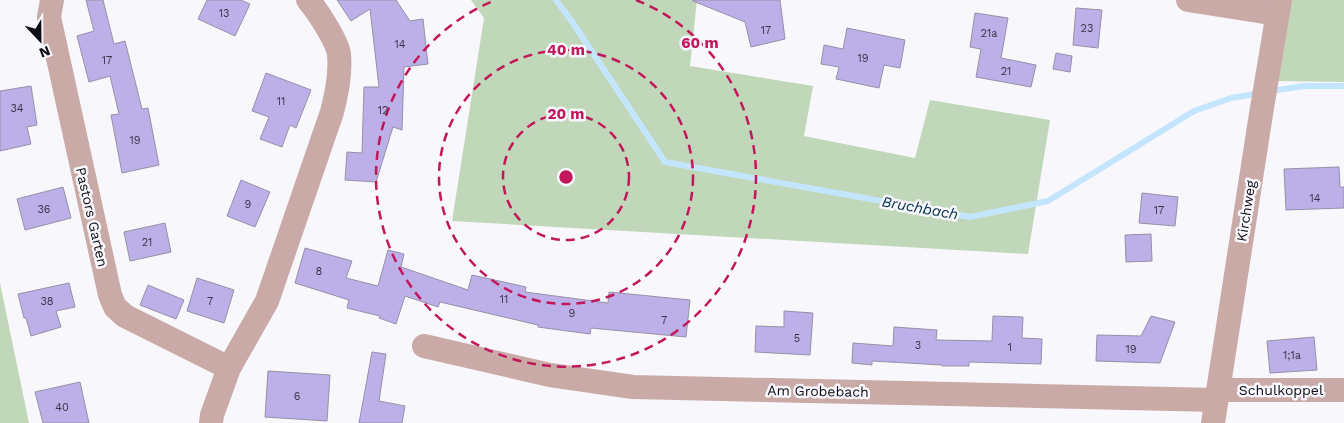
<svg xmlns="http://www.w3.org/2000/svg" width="1344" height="423" font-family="'Work Sans',sans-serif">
<rect width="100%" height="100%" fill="#f8f7fc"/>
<path fill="#c0d8b9" d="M471,0H697L690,66L813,86L804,136L915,158L930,100L1050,120L1028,254L452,221L484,18Z
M1290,0H1344V82L1278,81Z
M0,283L29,423H0Z"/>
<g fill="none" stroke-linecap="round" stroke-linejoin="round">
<path stroke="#c4e5fe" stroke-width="6" d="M556,0L573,23L665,162L970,217L1048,201L1194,111L1231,98L1261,93
M1271,91L1304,86H1344"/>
</g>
<path fill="#bdb0e9" stroke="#9590a6" d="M86,0H103L114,44L125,41L142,109L148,108L159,165L122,173L111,115L119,114L110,76L89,82L77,36L94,31Z
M207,0H241L250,4L235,36L198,19Z
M337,0H396L410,21L423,19L428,64L404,67L402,130L393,127L376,182L345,180L347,152L362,153L364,87H379L370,9L351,21Z
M693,0H780L785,39L751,47L745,22L693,1Z
M1076,8L1102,10L1098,48L1073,45Z
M975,13L1008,18L1001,58L1036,65L1031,87L976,77L981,49L970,47Z
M847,28L905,40L900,68L884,65L879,88L836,79L839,67L821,64L824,45L843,49Z
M1056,53L1072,56L1070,72L1053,69Z
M266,73L311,90L296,128L290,125L282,147L260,139L269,117L252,111Z
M31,86L37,125L27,127L31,144L0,151V91Z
M1339,167L1340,187H1344V208L1286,210L1284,169Z
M241,180L270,192L255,227L227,216Z
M63,187L71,218L25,230L17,199Z
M1142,193L1178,197L1175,226L1139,223Z
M165,223L171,252L130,261L124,232Z
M1151,234L1152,261L1126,262L1125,235Z
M305,248L352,261L346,278L378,286L388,250L404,254L401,267L468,290L472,275L526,287L525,292L608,303L609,292L690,300L686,337L591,328L590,334L538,327V325L440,302L438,307L405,296L396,324L379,318L380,316L347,308L349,300L295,283Z
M197,278L234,290L224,323L187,311Z
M69,283L75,307L56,311L61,327L31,336L26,318H24L18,294Z
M148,285L184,300L176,319L140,305Z
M784,311L813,313L810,355L755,352L756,326L784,327Z
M993,316L1023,317L1022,338L1042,339L1041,364L969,362V366H942V365L872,361V365L852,363L853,343L893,346L894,327L937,330L936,340L992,341Z
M1151,316L1175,322L1160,363L1096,361L1097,335L1141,336Z
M1314,337L1317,370L1270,373L1267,341Z
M372,352L386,354L379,401L405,406L402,423H359Z
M268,371L330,375L327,421L265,417Z
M80,382L89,423H43L35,392Z"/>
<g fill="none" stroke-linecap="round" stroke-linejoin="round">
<path stroke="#c9aaa7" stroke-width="24" d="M52,0L49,17L110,295L115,307L125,316L229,368L212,415L211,423
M1188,0L1278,14
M424,346L550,375L633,387L1216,400
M229,368L267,301L332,112C337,93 341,74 339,54C337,41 317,10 308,0
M1219,390H1344
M1213,423L1261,114L1280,0"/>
</g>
<g fill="none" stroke="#c2185b" stroke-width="2.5" stroke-dasharray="9 6">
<circle cx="566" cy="177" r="63"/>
<circle cx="566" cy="177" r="127"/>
<path d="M636 0A190 190 0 1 1 496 0"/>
</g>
<g text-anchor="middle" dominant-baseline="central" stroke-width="5" stroke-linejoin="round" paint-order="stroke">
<g font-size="11" fill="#393448">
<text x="224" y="13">13</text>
<text x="1087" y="28">23</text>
<text x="766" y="30">17</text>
<text x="989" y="33">21a</text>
<text x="400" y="44">14</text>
<text x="863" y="58">19</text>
<text x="107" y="60">17</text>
<text x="1006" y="71">21</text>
<text x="281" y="101">11</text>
<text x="17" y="108">34</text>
<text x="383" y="110">12</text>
<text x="135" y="140">19</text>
<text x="1315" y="198">14</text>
<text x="248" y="204">9</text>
<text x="44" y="209">36</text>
<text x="1159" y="210">17</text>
<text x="147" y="242">21</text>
<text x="319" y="271">8</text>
<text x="504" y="299">11</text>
<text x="47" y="301">38</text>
<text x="210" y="301">7</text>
<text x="572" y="313">9</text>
<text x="664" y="320">7</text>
<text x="797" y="338">5</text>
<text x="918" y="345">3</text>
<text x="1010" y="347">1</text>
<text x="1131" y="349">19</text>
<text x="1292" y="355">1;1a</text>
<text x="297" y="396">6</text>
<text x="62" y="407">40</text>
</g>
<g font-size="14" fill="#0d0b13" stroke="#f8f7fc">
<text transform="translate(1246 211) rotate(-81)">Kirchweg</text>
<text transform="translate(92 217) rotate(77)">Pastors Garten</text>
<text x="1281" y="390">Schulkoppel</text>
<text transform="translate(818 391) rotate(1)">Am Grobebach</text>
</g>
<g font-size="15" font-style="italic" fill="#03324c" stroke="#f8f7fc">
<text transform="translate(920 208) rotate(10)">Bruchbach</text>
</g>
</g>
<circle cx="566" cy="177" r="8" fill="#c2185b" stroke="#f8f7fc" stroke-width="2.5"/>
<g font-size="15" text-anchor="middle" font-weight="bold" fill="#c2185b" stroke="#f8f7fc" stroke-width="5" stroke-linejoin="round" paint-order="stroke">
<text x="700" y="48">60 m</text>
<text x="566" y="55">40 m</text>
<text x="566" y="119">20 m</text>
</g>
<g transform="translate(40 40) rotate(158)" stroke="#f8f7fc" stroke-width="4" paint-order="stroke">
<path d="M0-4L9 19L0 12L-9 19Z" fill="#0d0b13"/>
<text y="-8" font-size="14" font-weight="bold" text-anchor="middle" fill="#0d0b13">N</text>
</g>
</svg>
